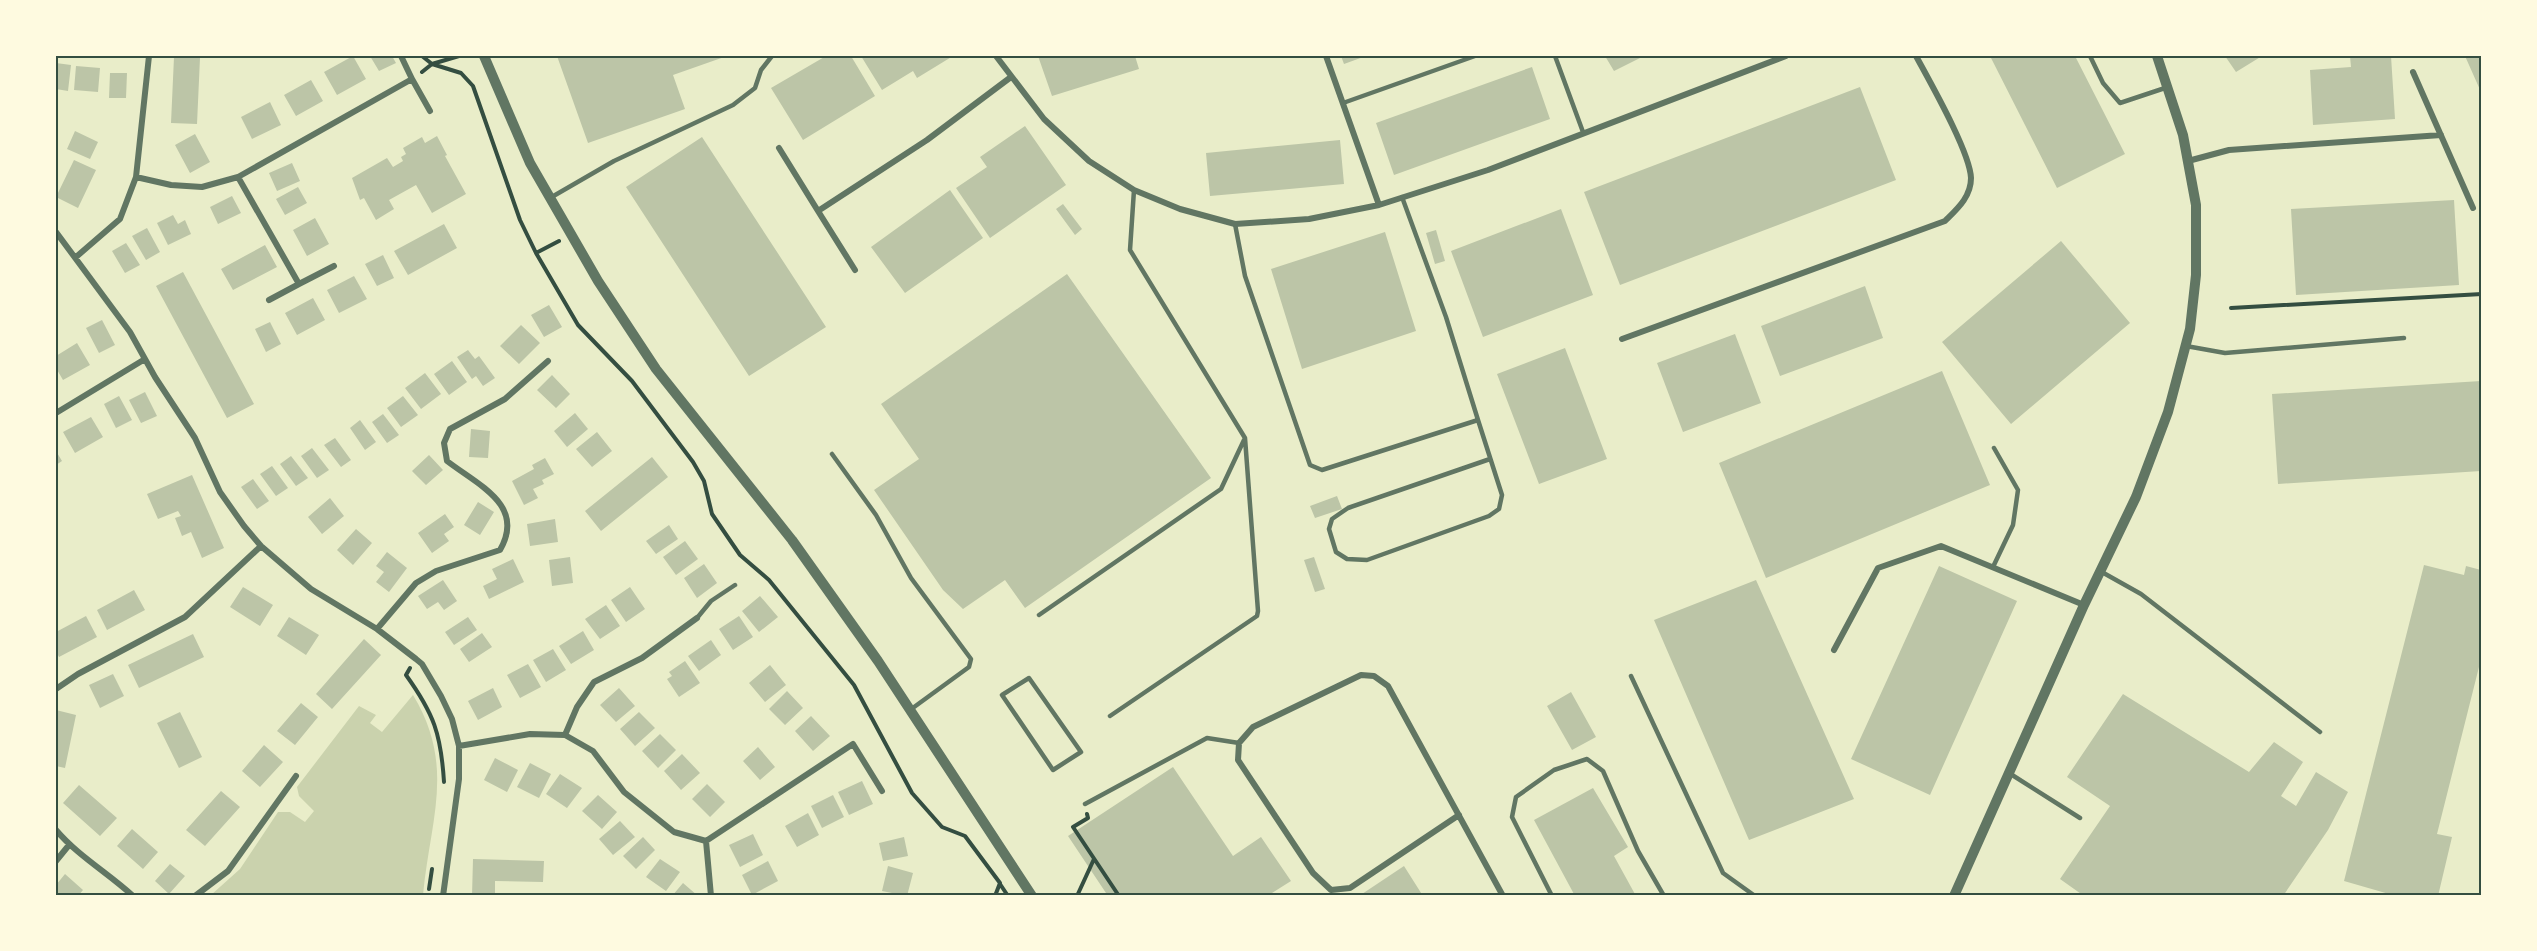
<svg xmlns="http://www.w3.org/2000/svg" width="2537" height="951" font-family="'Fira Sans',sans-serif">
<rect width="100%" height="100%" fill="#e9edc9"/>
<path fill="#cad2ad" d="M413,695C456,766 430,820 423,895H211L240,869L278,812H290L305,822L314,811L299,796L297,787L359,706L376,715L370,723L382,732Z"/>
<path fill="#bcc5a7" d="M353,56L366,79L337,95L324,72Z
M370,56H392L396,63L379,71Z
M557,56H727L673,75L685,109L588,143Z
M826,56H851L875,96L803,140L771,88Z
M861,56H953L917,78L913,71L882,90Z
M1038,56H1135L1139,69L1052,96Z
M1341,56H1366L1344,64Z
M1605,56H1644L1614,71Z
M1990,56H2075L2125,154L2057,188Z
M2225,56H2262L2236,72Z
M2350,56H2391L2395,119L2313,125L2310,70L2351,67Z
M2465,56H2481V92Z
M174,57L200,58L197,124L171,123Z
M56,63L71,65L68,91L56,89Z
M76,66L100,68L98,92L74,90Z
M1532,67L1550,119L1394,175L1376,123Z
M110,73H127L126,98H109Z
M311,80L323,101L296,116L284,95Z
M1860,87L1896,180L1620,285L1584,192Z
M270,102L281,125L252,139L241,117Z
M1025,126L1066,185L990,238L956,188L987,167L980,157Z
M75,131L98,142L90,159L67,149Z
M195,134L210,162L190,173L175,145Z
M437,136L447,155L445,156L466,194L432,213L416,185L389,200L394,209L376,220L364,198L360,200L352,178L387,158L393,167L403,161L401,157L406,154L403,148L422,137L425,143Z
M702,137L826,327L749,376L626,187Z
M1340,140L1344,184L1210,196L1206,153Z
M74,160L96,170L78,208L56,197Z
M292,163L300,181L277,191L269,173Z
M298,187L307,203L285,215L276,199Z
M950,190L983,238L905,293L871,247Z
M232,196L241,213L218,224L210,207Z
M2454,200L2459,285L2296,295L2291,209Z
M1063,204L1082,229L1075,235L1056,209Z
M1561,209L1593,295L1483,337L1451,251Z
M173,215L178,224L185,220L191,234L168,245L157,223Z
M315,218L329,244L307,256L293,230Z
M444,224L457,248L408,275L394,251Z
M147,228L160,252L146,260L132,236Z
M1436,230L1445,261L1435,264L1426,233Z
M1385,232L1416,331L1302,369L1271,269Z
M2061,241L2130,323L2011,424L1942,342Z
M126,243L140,265L125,273L112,251Z
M265,245L277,267L233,290L221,269Z
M383,255L394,278L377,286L365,264Z
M183,272L254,404L227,418L156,286Z
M1067,274L1211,478L1025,608L1005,580L963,609L943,590L874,490L919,459L881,404Z
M354,276L367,299L339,313L327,290Z
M1865,286L1883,338L1780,376L1761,326Z
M313,298L325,320L297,335L285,313Z
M549,305L562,327L544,337L531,315Z
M102,320L115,345L99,353L86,328Z
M270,322L281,344L266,352L255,329Z
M521,325L540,343L519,364L500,346Z
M1735,334L1761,403L1683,432L1657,363Z
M77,343L90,365L63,380L56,368V356Z
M1565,348L1607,459L1539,484L1497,374Z
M468,350L475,359L479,356L495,378L483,386L476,376L472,379L457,357Z
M452,361L467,382L449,395L434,374Z
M1942,371L1990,485L1766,578L1719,463Z
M425,373L441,394L421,409L405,388Z
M552,375L570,394L556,408L537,390Z
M2481,381V471L2278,484L2272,394Z
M145,392L157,416L141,423L129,400Z
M119,396L132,420L116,428L104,404Z
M403,396L418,415L401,427L387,408Z
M575,413L588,429L567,447L554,431Z
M383,414L399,435L387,443L372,422Z
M91,417L103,437L75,453L63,432Z
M360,420L376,442L365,450L350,428Z
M471,429L490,431L488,458L469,457Z
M597,432L612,451L592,467L576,449Z
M335,438L351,460L341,467L324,445Z
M312,448L329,470L317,478L301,456Z
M56,451L62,461L56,465Z
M429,455L443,470L426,485L412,471Z
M291,456L308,478L296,486L280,464Z
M652,457L668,477L601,531L585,511Z
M545,458L554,474L542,480L544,484L533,489L538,498L524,505L512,481L534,469L532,465Z
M272,466L288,488L276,496L260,474Z
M192,475L224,548L202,558L191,532L182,536L175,518L181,516L178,511L158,519L147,494Z
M253,479L269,501L257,509L241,487Z
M1337,496L1342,509L1315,518L1310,506Z
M330,498L344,516L322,534L308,517Z
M478,502L494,512L480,535L464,525Z
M445,514L454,527L444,534L449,541L432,553L418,533Z
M555,519L558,542L530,546L527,524Z
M669,525L678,539L656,554L646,541Z
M356,529L372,543L353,565L337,550Z
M685,541L698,559L676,575L663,557Z
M387,552L407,568L389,592L376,582L384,572L376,566Z
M570,557L573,583L552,586L549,560Z
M1314,557L1325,589L1315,592L1304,560Z
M513,559L524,582L489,599L483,586L497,579L492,569Z
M704,564L717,583L697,598L684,578Z
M2424,565L2464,575L2466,566L2481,570V659L2437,834L2452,837L2438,896H2396L2344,881Z
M1939,566L2017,601L1930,795L1851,759Z
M443,580L457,601L444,610L438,602L427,609L418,596Z
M1756,580L1854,799L1749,840L1654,620Z
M243,587L273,605L260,626L230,607Z
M630,587L645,609L626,622L611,600Z
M134,590L145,610L107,630L97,610Z
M760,596L778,617L759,632L742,611Z
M606,605L620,626L600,639L585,619Z
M86,616L97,637L59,657L56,651V632Z
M739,616L753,637L733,650L719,629Z
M289,617L319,635L306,655L277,636Z
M468,617L477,630L454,645L445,632Z
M583,631L594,650L571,664L559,646Z
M482,633L492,647L469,662L460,649Z
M193,634L204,657L139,688L128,665Z
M364,639L381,655L332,709L316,694Z
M711,640L721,655L699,671L688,656Z
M553,649L566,670L546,682L533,660Z
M685,661L700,683L679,697L667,679L672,676L669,672Z
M528,664L541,687L520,698L507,675Z
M770,665L786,685L765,702L749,683Z
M113,674L124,696L100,708L89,685Z
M493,688L502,707L478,720L468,701Z
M619,688L635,706L616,722L600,705Z
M787,691L803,708L785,725L769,709Z
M1571,692L1596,737L1572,750L1547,706Z
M2123,694L2249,772L2274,742L2303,762L2281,796L2296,806L2316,772L2348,792L2328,830L2283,896H2084L2060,879L2110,806L2067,777Z
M301,703L318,717L295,745L277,731Z
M56,710L76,715L65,768L56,766Z
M180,712L202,757L179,768L157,723Z
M639,712L655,728L635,746L620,729Z
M811,716L830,736L813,751L795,731Z
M660,734L676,750L658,768L642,751Z
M264,745L283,762L260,787L242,771Z
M758,747L775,767L760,780L743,761Z
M682,754L700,773L681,790L664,771Z
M495,758L518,770L507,792L484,780Z
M530,763L551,774L539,798L517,787Z
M1173,767L1233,856L1261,837L1291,881L1267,896H1108L1068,836Z
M560,774L582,788L567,808L546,794Z
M862,781L873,804L849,815L838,792Z
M707,784L725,802L710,817L692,799Z
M79,785L117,818L100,836L63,803Z
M1593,788L1628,847L1614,856L1636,896H1575L1534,820Z
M221,791L240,807L205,846L186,830Z
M598,795L617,812L602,829L582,811Z
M833,795L844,817L822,828L811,806Z
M808,813L819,835L797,847L785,826Z
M620,821L635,837L613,855L599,839Z
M132,829L158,852L143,869L117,846Z
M753,834L763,855L740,867L729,845Z
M643,837L655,850L636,869L623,856Z
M904,837L908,856L883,861L879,843Z
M473,859L544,861L543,882L495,881V896H472Z
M660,859L680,872L666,891L646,877Z
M768,861L778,881L752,895L742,875Z
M170,864L185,876L169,894L155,881Z
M888,866L913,873L907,896L882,891Z
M1404,866L1423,896H1359Z
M65,874L83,890L78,896H56V885Z
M683,883L698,896H672Z"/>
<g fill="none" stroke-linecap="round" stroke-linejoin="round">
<path stroke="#344e41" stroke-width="4" d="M422,56L432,64L461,73L473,86L520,220L536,253L578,325L632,381L693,462L704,481L712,514L740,555L769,580L854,685L912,793L942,827L965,836L1000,883L995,896
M422,72L432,64L459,56
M536,253L559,241
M2231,308L2482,294
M410,668L406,675C434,714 441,734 444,782
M1087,814L1088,818L1073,827L1119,896
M1000,884L1008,896
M429,889L432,869
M1077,896L1094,859"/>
<path stroke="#617663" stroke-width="4.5" d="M1555,56L1583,132
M2090,56L2103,83L2120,103L2165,88
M1343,103L1475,56
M550,198L614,161L733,105L755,88L761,70L772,56
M1235,224L1245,276L1310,465L1322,470L1478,420L1446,317L1402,197
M2186,346L2225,353L2404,338
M1478,420L1502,495L1499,509L1489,516L1367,560L1347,559L1336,552L1329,529L1332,519L1348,508L1490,459
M832,454L876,515L911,578L971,659L969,667L910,710
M1993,567L2013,525L2018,490L1994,448
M2100,571L2141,594L2320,732
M1039,615L1221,489L1244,440
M697,618L711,601L735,585
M1631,676L1723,873L1755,896
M1029,678L1081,752L1053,770L1002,695Z
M1110,716L1257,616L1258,611L1245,438L1130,250L1134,190
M2009,773L2080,818
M1085,804L1207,738L1239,743
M1552,896L1512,817L1516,797L1554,770L1587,759L1603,771L1638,851L1664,896"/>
<path stroke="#617663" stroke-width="6" d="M401,56L412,79
M996,56L1044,119L1089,161L1134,190L1180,209L1235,224L1309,219L1379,205L1488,170L1786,56
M1326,56L1379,205
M2413,72L2473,208
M779,148L818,211
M2188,161L2229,150L2441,135
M136,177L171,185L202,187L238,177L412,79L430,111
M238,177L299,284L334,266
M56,232L130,332L155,377L195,438L220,492L244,526L261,546L311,589L377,629L416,659L422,664L441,696L452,719L459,746V779L443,896
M76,257L120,219L136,177L149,56
M855,270L818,211L927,140L1011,77
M269,300L299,284
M1622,339L1945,221C1957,209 1971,197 1971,178C1970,152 1930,82 1916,56
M56,413L145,359
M377,629L416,583L436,571L500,550C526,505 478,485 447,461L444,443L450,429L505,399L548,361
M1834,650L1878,568L1941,546L2084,605
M56,689L78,674L185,617L261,546
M565,735L577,707L594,682L642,658L697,618
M459,746L530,734L565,735L593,751L624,792L674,832L706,841L853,744L882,791
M1459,815L1350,888L1331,890L1313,873L1238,760L1239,743L1253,727L1361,675L1374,676L1388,686L1503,896
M56,830C78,856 108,873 133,896
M706,841L711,896
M56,861L69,845
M195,896L228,871L296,776"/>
<path stroke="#617663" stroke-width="10" d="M484,56L530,163L598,281L656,369L792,540L878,661L1032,896
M1954,896L2084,605L2136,497L2168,412L2190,329L2196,275V205L2183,135L2157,56"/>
</g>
<rect width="2537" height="951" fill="none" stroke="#fefae0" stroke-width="114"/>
<rect x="57" y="57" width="2423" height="837" fill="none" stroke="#344e41" stroke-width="2"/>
</svg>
